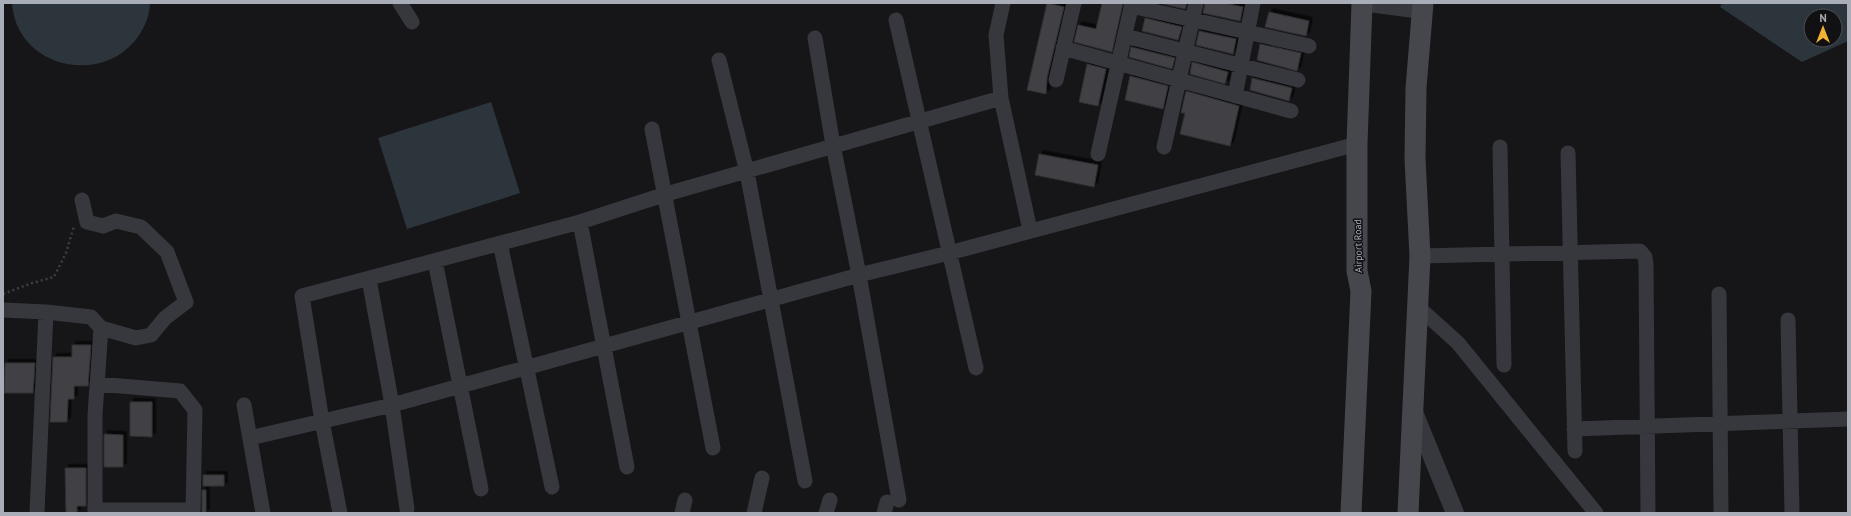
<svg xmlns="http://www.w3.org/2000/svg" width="1851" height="516" font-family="'PT Sans',sans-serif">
<defs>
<filter id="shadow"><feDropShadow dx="3.5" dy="-3.5" stdDeviation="0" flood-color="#0009"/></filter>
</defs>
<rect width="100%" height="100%" fill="#161618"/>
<path fill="#2c353c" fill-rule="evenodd" d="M12,3H150C150,17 143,31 134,42C95,86 16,65 12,3Z
M1722,3H1848V41L1802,62L1720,7ZM1811,16H1835V40H1811Z
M491,102L520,193L407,229L378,138Z"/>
<path fill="#404145" stroke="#303034" filter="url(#shadow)" d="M1047,3L1064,7L1047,78L1046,94L1027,90Z
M1102,3H1123L1112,52L1074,42L1078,25L1096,29Z
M1159,3H1187L1185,9Z
M1205,3H1224L1243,7L1240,21L1203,13Z
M1269,12L1309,21L1306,36L1265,27Z
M1145,18L1182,27L1178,40L1142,31Z
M1199,31L1236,39L1233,54L1196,45Z
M1260,44L1301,53L1297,71L1257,60Z
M1131,47L1175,58L1172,69L1129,57Z
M1192,62L1228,72L1225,84L1190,74Z
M1087,64L1106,69L1098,106L1079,102Z
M1130,76L1168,86L1163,109L1125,100Z
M1252,78L1292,88L1289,101L1250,90Z
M1186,91L1239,106L1230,146L1180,134L1185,113H1181Z
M1039,154L1098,165L1094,187L1035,175Z
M72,345H91L88,386H74V399H68L67,422H50L53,357H72Z
M5,363H35L33,393H4Z
M130,402H152V437L130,436Z
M104,434L123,435V467H104Z
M65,468H86V506H77V513H66Z
M203,475H224V486H203Z
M202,490H206V513H202Z"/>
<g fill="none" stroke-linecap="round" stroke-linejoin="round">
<path stroke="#3d3f44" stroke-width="2.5" stroke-dasharray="2 3" stroke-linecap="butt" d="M3,294L32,283L54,277L66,253L74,226"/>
<path stroke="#37383d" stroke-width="15" d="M400,3L412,22
M1003,3L996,35L1001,98L1030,230
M1131,6L1309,46
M896,20L976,368
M1125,36L1298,80
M815,38L833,145L859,275L899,500
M1063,48L1291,111
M719,60L747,172L805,481
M1056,80L1074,3
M1235,96L1253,3
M652,129L713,448
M1164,147L1196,3
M1500,147L1504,365
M1568,153L1575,451
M1098,154L1132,3
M82,200L87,222L103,226L116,221L141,227L167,252L186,302L165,318L151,335L136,338L101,328
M580,222L627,467
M500,243L552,487
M1420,256L1640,251L1645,257L1646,264L1648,513
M435,261L481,489
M369,279L392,405L407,509
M1719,294L1721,513
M1417,306L1458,343L1596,513
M3,310L46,312L91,317L101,328L95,415V513
M1788,320L1792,513
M97,384L180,391L195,410L193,513
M244,405L263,513
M1574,429L1848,419
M250,438L392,405L859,275L949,253L1357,144
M95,510H193
M37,513L46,312
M340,513L322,421L302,296L580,222L663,195L1001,98
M682,513L685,500
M754,513L762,478
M826,513L830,500
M884,513L887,502"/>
<path stroke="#37383d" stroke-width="18" d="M1369,3L1422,10
M1413,410L1455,513"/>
<path stroke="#45474d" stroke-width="21" d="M1351,513L1361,291L1357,271V144L1362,3
M1408,513L1420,256L1415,159L1416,88L1423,3"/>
</g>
<g text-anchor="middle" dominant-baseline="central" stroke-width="3" stroke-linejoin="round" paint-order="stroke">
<g font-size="10" fill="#a8adb8" stroke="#111113">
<text transform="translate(1358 246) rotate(-91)">Airport Road</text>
</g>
</g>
<rect width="1851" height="516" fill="none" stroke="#a8adb8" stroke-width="8"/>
<g transform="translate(1823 28)"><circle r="19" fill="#111113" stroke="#4d4f55"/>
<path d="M0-3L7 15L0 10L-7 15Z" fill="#f2b134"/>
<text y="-6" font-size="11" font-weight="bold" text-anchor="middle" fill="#a8adb8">N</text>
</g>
</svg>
